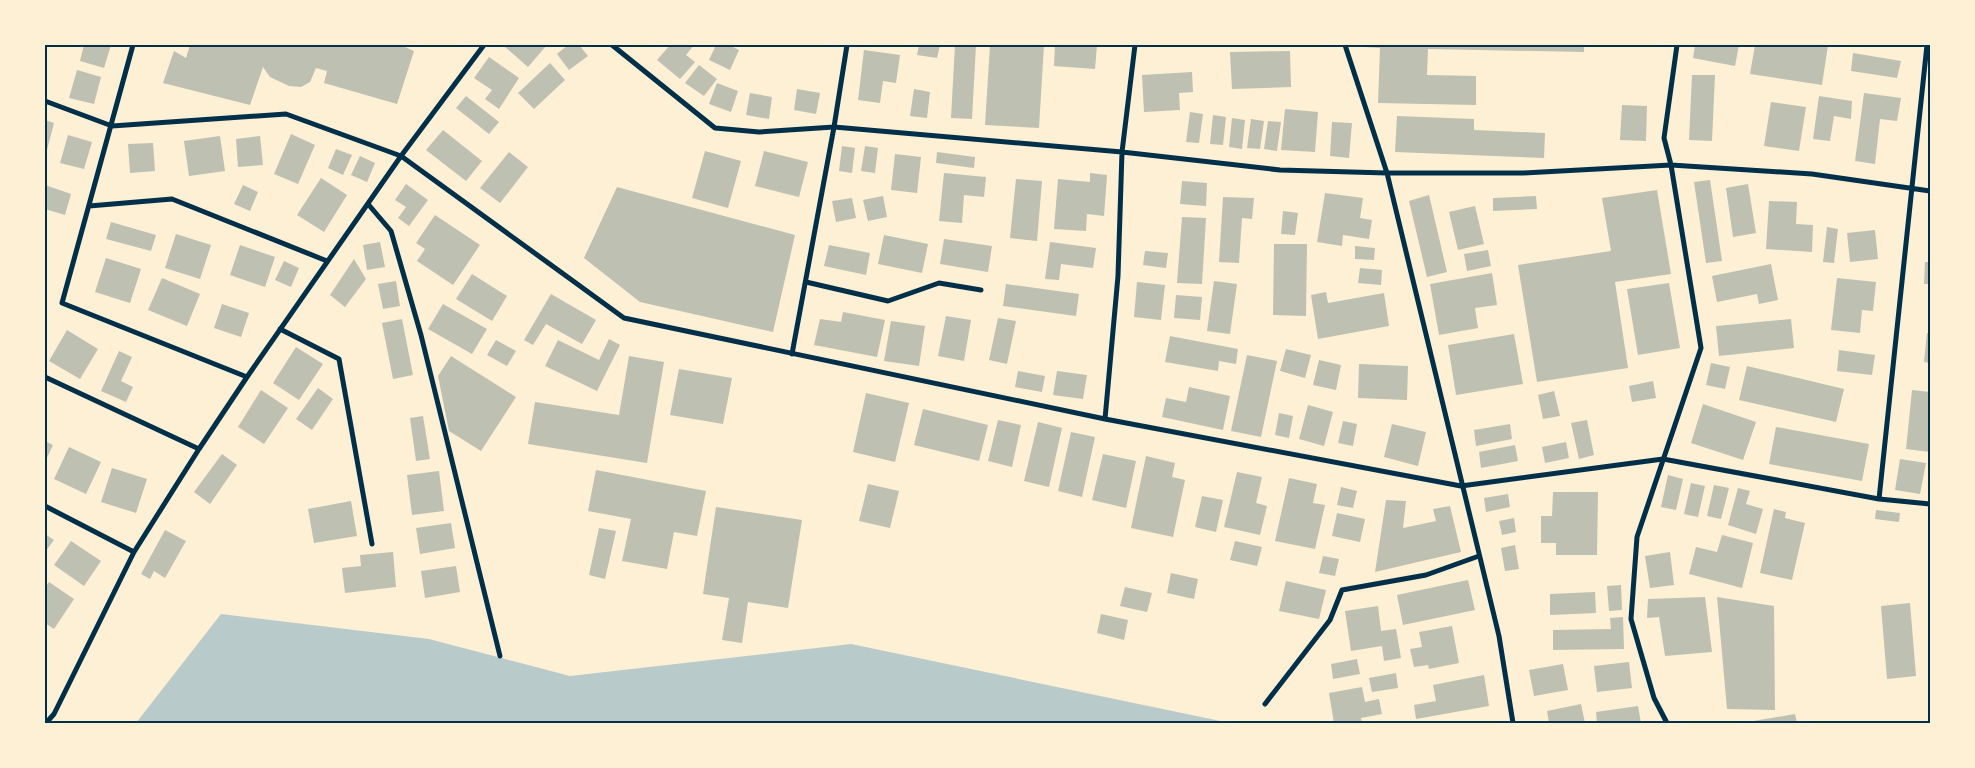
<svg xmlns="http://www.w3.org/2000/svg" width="1975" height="768" font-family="Karla,sans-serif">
<rect width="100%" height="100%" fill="#fdf0d5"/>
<path fill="#b9caca" d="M221,614L429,639L570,676L851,644L1230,723H136Z"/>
<path fill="#bec0b2" d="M84,45H111L104,68L80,61Z
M190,45H405V47L414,51L397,104L324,83L327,71L316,68L310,82L301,87L289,86L270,77L263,67L250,105L163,83L174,51L186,58Z
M506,45H547L528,67L505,47Z
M568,45H579L588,56L569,70L557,54Z
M670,45H694L686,55L695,62L680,79L657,60Z
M716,45H729L739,50L730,70L709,60Z
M919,45H940L937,58L917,55Z
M955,45H976L972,119L951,118Z
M990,45H1044L1039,128L985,125Z
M1055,45H1097L1095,69L1054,66Z
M1365,45H1584V52L1428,49L1427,75L1476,76V105L1378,103L1380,48L1365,47Z
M1695,45H1739L1735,66L1693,58Z
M1755,45H1828L1822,85L1750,74Z
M864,50L900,55L896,83L883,81L880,103L858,100Z
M1290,51L1291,87L1232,89L1230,52Z
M1853,53L1901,61L1897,78L1851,71Z
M489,57L519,78L499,109L485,99L492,90L474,78Z
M550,63L565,80L534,109L518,93Z
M699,65L717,79L704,96L685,83Z
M77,70L101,77L94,104L69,98Z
M1192,72L1193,92L1179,93L1180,110L1144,112L1142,75Z
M1692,75H1715L1712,141L1689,140Z
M717,83L738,91L731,112L709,104Z
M797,89L820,93L816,114L794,110Z
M914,89L930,92L927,118L910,116Z
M750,93L772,97L769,119L746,115Z
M1864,93L1901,98L1897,121L1880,119L1875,164L1855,161Z
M466,96L499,122L489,134L456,108Z
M1819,96L1852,101L1851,119L1834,116L1830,141L1813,139Z
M1771,102L1806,107L1799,151L1764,146Z
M1622,105L1647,106L1646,141L1620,140Z
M1285,109L1318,112L1315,152L1281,150Z
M1190,112L1203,114L1199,143L1186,142Z
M1213,115L1226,117L1223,145L1210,144Z
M1397,116L1474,119V130L1545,133L1544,158L1395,152Z
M1232,118L1245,120L1242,149L1229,147Z
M1251,119L1264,121L1260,149L1247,148Z
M45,120L54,123L47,150H45Z
M1268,121L1281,122L1277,151L1264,149Z
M1332,122L1352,123L1349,158L1330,156Z
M443,130L482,161L466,181L426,150Z
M291,134L315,145L298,184L274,174Z
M68,135L92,142L84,169L60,163Z
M220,136L225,171L189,176L184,141Z
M260,136L263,165L238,167L236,139Z
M153,143L155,171L130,173L128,144Z
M842,146L855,148L852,173L839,171Z
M865,146L878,148L875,173L861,171Z
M336,149L352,155L343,175L328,168Z
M705,151L741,161L728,208L692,198Z
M764,151L808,162L799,197L755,186Z
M509,152L528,167L500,203L480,188Z
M937,152L975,157L974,168L936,163Z
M895,154L921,157L917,193L891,190Z
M360,156L375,163L367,182L351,175Z
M944,173L986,177L984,197L964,195L962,223L939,221Z
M1090,173L1107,175L1104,216L1087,214L1086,231L1054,229L1058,179L1090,182Z
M321,178L347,195L324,232L297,215Z
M1016,179L1042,181L1037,241L1010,238Z
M1710,180L1722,261L1706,263L1694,182Z
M1182,181L1207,183L1206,206L1180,204Z
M406,184L428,200L409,226L398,218L406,207L395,200Z
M1748,184L1756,233L1733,237L1726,188Z
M45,185L71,194L65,215L45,209Z
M243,185L258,192L250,211L234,204Z
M617,187L795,235L773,332L640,302L584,258Z
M1657,190L1671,274L1615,282L1628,368L1537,382L1518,265L1611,251L1602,198Z
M1325,193L1363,198L1360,218L1372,220L1369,239L1343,235L1342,246L1317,242Z
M1429,195L1447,272L1427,277L1409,201Z
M883,196L887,217L868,221L863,200Z
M1536,196L1537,209L1493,211V198Z
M1223,197L1254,198L1252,219L1242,218L1239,263L1219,262Z
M852,198L856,218L836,222L832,201Z
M1769,201L1797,202L1796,224L1813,225L1812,252L1766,249Z
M1475,206L1484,244L1458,250L1449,212Z
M1283,211L1298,213L1295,235L1281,234Z
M435,215L480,245L453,285L417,261L425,249L416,243Z
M1182,217L1206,218L1202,284L1177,283Z
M111,222L156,235L151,251L106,239Z
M1827,227L1838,229L1834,263L1823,262Z
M1875,230L1878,259L1850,262L1847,233Z
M176,234L211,245L200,279L165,268Z
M884,235L928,244L922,273L878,264Z
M944,239L992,246L988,272L940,264Z
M380,242L385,267L367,270L363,245Z
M1050,242L1096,248L1093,268L1061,264L1059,280L1045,279Z
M1274,244H1307L1306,316L1273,315Z
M240,245L275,257L265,287L230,275Z
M829,245L870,253L866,275L824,266Z
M1355,246L1375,248L1374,260L1355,259Z
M1488,250L1491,266L1467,271L1464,254Z
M1145,251L1168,253L1166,268L1143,265Z
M106,258L141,269L130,303L95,292Z
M354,259L366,279L345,307L330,295Z
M284,261L299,268L291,287L275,280Z
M1925,262H1930V284H1924Z
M1771,264L1778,300L1759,304L1757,294L1717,302L1712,276Z
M1360,268L1382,270L1381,285L1358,283Z
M1492,273L1497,305L1475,308L1478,328L1439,335L1430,284Z
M472,274L507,296L492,321L456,299Z
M162,278L200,294L187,326L148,310Z
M1837,278L1876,282L1873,311L1862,310L1860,333L1831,330Z
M396,281L400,306L383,309L378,284Z
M1214,281L1237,284L1230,334L1207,331Z
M1137,282L1165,285L1161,320L1134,317Z
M1669,283L1680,348L1638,355L1627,289Z
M1006,284L1079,294L1076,316L1003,306Z
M1326,292L1328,303L1384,293L1389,326L1318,339L1311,295Z
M551,294L596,320L582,344L546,324L533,345L524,340Z
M1176,295L1202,297L1200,320L1174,318Z
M222,304L249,313L241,337L214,328Z
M443,304L487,329L472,354L428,329Z
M843,312L885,320L877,357L814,345L820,319L841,322Z
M946,316L971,320L964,361L938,356Z
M998,318L1016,321L1007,364L989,360Z
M402,319L413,375L393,379L382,323Z
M1791,319L1794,348L1719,356L1716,326Z
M891,321L925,326L919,366L884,361Z
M67,330L98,349L80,379L49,361Z
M1927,333H1930V363L1924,362Z
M1514,334L1523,384L1456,395L1448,345Z
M1170,336L1238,349L1236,364L1219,361L1218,371L1165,362Z
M609,339L620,345L597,391L545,366L558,340L599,360Z
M496,340L516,351L507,366L487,355Z
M296,347L323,364L299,400L273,383Z
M1286,349L1311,355L1305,378L1280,371Z
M1839,350L1875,355L1872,375L1837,371Z
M119,351L132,357L121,381L133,387L126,402L101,391Z
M1247,355L1277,361L1261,437L1231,431Z
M451,356L516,397L481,451L449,431L438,376Z
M629,356L664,362L647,463L528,444L535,402L619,415Z
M1319,360L1341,365L1336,390L1313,385Z
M1711,363L1730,367L1725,389L1706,385Z
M1359,364L1408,366L1407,400L1358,398Z
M1747,366L1844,389L1836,422L1739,400Z
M679,369L732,378L723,424L670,415Z
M1018,371L1045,376L1042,392L1015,387Z
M1057,371L1087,375L1083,399L1053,395Z
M1653,381L1656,398L1632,402L1629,386Z
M1189,387L1230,396L1223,430L1162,417L1166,398L1186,402Z
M318,388L333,399L312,430L296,419Z
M261,390L288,408L264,444L238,427Z
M1912,390L1930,392V452L1906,449Z
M1554,391L1560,416L1543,419L1538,395Z
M866,393L909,403L895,462L853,452Z
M1703,404L1756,422L1743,460L1691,443Z
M1308,405L1333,412L1324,446L1299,439Z
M923,409L988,425L979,461L914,445Z
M1279,413L1293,416L1289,438L1275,435Z
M423,416L430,459L416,461L410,418Z
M998,420L1021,425L1012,467L988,461Z
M1587,420L1594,455L1579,459L1571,423Z
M1343,421L1357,424L1353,446L1338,443Z
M1038,422L1062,428L1049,487L1024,481Z
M1392,424L1426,432L1418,466L1384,457Z
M1510,424L1512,439L1476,446L1474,430Z
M1776,427L1869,444L1862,481L1769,464Z
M1071,432L1095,437L1082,497L1058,491Z
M45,441L53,445L45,462Z
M1566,442L1569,458L1545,463L1542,447Z
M1515,445L1518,461L1481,468L1479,452Z
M69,447L101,462L86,494L54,479Z
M222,454L237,465L210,504L194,492Z
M1103,454L1136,461L1126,508L1092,500Z
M1146,456L1175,463L1172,477L1185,480L1173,537L1131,528Z
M1900,459L1926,463L1920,494L1895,490Z
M112,468L147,479L136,513L101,502Z
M596,470L706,491L697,536L674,532L667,569L622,561L631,519L588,511Z
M439,471L444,511L412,515L407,475Z
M1237,472L1262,477L1256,503L1267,506L1260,535L1224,527Z
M1668,475L1683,479L1676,510L1661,507Z
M1289,478L1317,484L1313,503L1325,505L1315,549L1275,541Z
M1691,483L1705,486L1698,517L1684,514Z
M868,484L899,491L890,528L859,521Z
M1714,485L1729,488L1721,519L1707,516Z
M1341,487L1357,491L1353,508L1337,505Z
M1738,488L1750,491L1746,504L1763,509L1756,534L1728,525Z
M1553,492H1598L1597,555H1556V543H1541V516H1552Z
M1508,494L1510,507L1486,512L1484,498Z
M1202,496L1223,500L1216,532L1195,527Z
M1386,500L1406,501L1403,528L1436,521L1433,509L1450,506L1461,552L1375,572Z
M351,501L357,536L314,543L308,509Z
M716,507L802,520L788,608L748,602L742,643L722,640L729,598L703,594Z
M1774,509L1786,512L1785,518L1805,523L1792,580L1760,573Z
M1876,510L1900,513L1899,522L1875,519Z
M1337,513L1365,519L1360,542L1332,536Z
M1514,518L1516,532L1502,535L1499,521Z
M451,523L455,548L420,554L416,528Z
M599,528L616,531L605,579L589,575Z
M165,530L186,541L165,578L154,571L150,579L141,574Z
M45,534L54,540L45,552Z
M1722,535L1753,543L1742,588L1689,574L1696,547L1717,552Z
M71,541L101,561L84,586L54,565Z
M1235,541L1262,547L1257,566L1230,560Z
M1515,545L1519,569L1505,571L1501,548Z
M393,552L396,587L345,593L342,568L361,566L360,555Z
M1670,552L1674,585L1650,588L1645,556Z
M1323,556L1339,559L1335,576L1319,573Z
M456,566L460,592L425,598L421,571Z
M1171,573L1198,579L1194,599L1167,593Z
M1468,580L1475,610L1403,625L1397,595Z
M1286,581L1326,590L1319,619L1279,611Z
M49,582L74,599L54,629L45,623V588Z
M1621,585L1622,610L1609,611L1607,586Z
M1125,587L1152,593L1147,612L1120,606Z
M1595,592L1596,613L1550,615V594Z
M1705,597L1712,652L1665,656L1659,617L1647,618L1648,599Z
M1717,597L1774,606L1775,710L1727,709Z
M1910,603L1916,676L1887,679L1881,606Z
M1378,606L1381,631L1396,629L1401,658L1384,661L1382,646L1351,651L1345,611Z
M1101,614L1128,620L1124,640L1097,633Z
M1623,617L1624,649L1553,650V630L1611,629L1610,618Z
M1452,626L1459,663L1429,669L1428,665L1414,667L1410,649L1422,647L1419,632Z
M1357,659L1360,674L1333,679L1331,664Z
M1629,662L1632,688L1597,692L1594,666Z
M1563,664L1568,690L1534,696L1529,670Z
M1396,673L1398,688L1372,692L1369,678Z
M1484,675L1489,706L1416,719L1414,705L1436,701L1433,685Z
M1362,687L1365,702L1379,699L1382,714L1361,718L1362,723H1334L1329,693Z
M1581,704L1585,723H1549L1547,711Z
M1638,706L1641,723H1597L1596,712Z
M1795,714L1797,723H1748V722Z"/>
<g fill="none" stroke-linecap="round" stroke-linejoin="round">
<path stroke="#003049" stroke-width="5" d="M133,45L62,303L247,377
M612,45L715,128L759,132L834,127L1122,152L1280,170L1387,173H1523L1671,165L1812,174L1930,191
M1345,45L1387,173L1499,636L1513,723
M45,101L112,126L286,114L401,156L624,318L1105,419L1461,486L1663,459L1879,499L1930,504
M368,204L391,231L421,335L500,656
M89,206L172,199L327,261
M806,282L888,301L939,283L981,290
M280,329L339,359L372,544
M792,354L834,127L847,45
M45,377L199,449
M1105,419L1118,276L1122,152L1135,45
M1879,499L1927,45
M45,506L134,552
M1265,704L1330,620L1342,590L1426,575L1479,556
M46,723L54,714L134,552L199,449L247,377L401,156L484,45
M1667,723L1654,698L1631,619L1637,537L1701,348L1671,165L1664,138L1677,45"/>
</g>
<rect width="1975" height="768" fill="none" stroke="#fdf0d5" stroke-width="92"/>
<rect x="46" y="46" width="1883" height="676" fill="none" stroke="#003049" stroke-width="2"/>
</svg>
